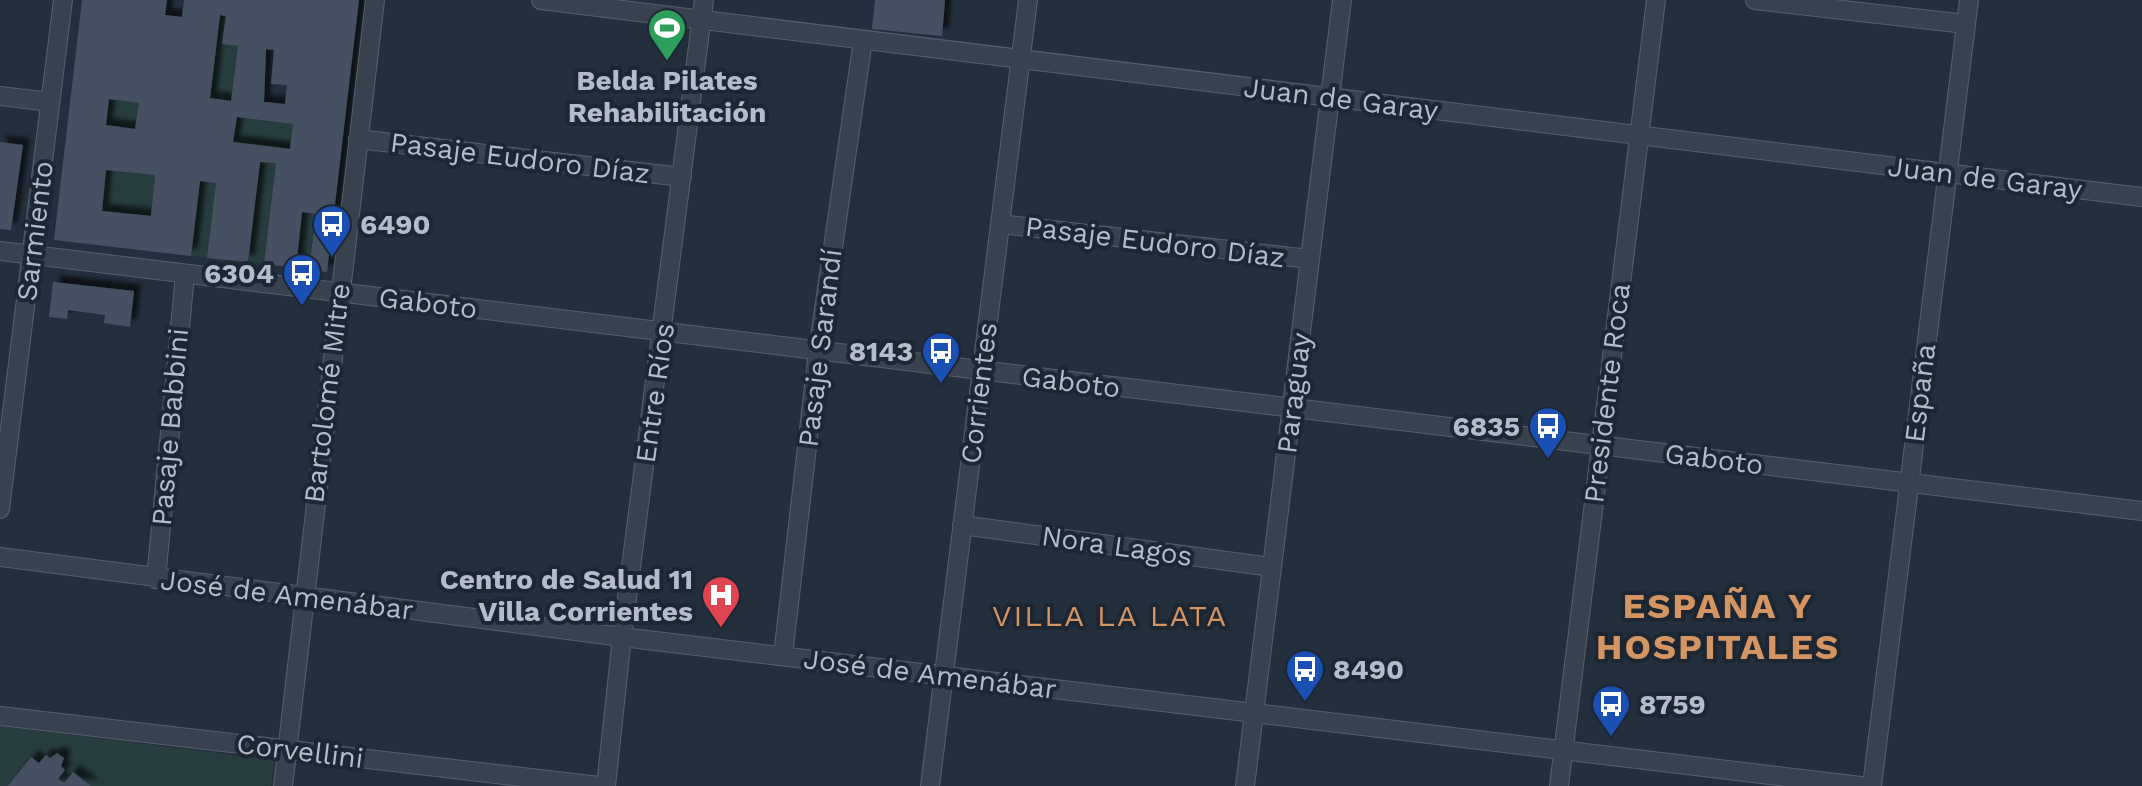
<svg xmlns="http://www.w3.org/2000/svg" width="2142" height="786" font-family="'Work Sans',sans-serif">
<defs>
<filter id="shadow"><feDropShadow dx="7" dy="-7" stdDeviation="2" flood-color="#0009"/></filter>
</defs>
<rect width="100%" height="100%" fill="#242f3e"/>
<path fill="#263c3f" d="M220,15L226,16L222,44L238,46L231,101L210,98Z
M109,99L139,103L135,129L106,125Z
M237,117L293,124L290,149L233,142Z
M260,162L276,163L264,264L248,262Z
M106,170L155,175L151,216L102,211Z
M200,181L216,183L207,258L191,256Z
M302,212L316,214L309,270L296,268Z
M0,726L274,760L271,786H0Z"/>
<path fill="#455162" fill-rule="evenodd" filter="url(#shadow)" d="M82,0H167L165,15L182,17L184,0H359L327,272L309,270L316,214L302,212L296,268L264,264L276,163L260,162L248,262L207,258L216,183L200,181L191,256L54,240ZM220,15L226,16L222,44L238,46L231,101L210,98ZM266,49L274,50L271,84L287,85L285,104L264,102ZM109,99L139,103L135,129L106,125ZM237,117L293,124L290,149L233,142ZM106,170L155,175L151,216L102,211Z
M875,0H945L942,36L872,29Z
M0,142L23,145L11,230L0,229Z
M53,282L134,291L130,327L104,323L105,315L68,310L67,319L49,317Z
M57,753L64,758L61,766L65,770L58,779L64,783L73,772L91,786H8L31,757L39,763L46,755L50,758Z"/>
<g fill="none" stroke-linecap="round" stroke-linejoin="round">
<defs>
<path id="minor" d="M541,0L2142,197
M1755,0L1966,24
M0,96L50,102
M358,139L682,177
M1000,224L1310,259
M0,251L2142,511
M0,509L63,0
M962,525L1272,567
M0,557L622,637L1861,786
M156,579L185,275
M783,656L818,351L863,40
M0,716L599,786
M283,786L375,0
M606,786L622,637L704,0
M930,786L1028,0
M1245,786L1342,0
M1559,786L1656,0
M1872,786L1969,0"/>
</defs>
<use href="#minor" stroke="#565f6c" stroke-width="20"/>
<use href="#minor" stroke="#38414e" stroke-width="18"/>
</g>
<defs>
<symbol id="stadium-pin" viewBox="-11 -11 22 30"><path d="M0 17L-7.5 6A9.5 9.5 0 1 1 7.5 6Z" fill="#2e9e5b" stroke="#1d2633"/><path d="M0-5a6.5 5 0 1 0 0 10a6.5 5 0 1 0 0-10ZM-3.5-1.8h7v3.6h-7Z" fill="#fff"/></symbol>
<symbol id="bus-pin" viewBox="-11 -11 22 30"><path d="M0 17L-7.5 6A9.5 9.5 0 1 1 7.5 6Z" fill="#1a4fb4" stroke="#1d2633"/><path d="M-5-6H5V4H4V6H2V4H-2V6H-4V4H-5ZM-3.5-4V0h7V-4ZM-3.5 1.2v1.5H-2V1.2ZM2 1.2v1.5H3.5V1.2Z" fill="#fff"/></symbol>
<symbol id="hospital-pin" viewBox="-11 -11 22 30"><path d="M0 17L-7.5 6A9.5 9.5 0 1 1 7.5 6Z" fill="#e0444e" stroke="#1d2633"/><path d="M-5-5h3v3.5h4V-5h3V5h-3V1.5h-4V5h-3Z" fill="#fff"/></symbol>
</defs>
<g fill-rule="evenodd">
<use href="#stadium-pin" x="645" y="6" width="44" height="60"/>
<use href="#bus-pin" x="310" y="202" width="44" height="60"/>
<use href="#bus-pin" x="280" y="251" width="44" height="60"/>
<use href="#bus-pin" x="919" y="329" width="44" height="60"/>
<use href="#bus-pin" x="1526" y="404" width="44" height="60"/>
<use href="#hospital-pin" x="699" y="573" width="44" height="60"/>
<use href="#bus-pin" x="1283" y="647" width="44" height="60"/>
<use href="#bus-pin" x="1589" y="682" width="44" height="60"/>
</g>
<g text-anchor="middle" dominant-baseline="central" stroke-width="8" stroke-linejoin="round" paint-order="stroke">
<g font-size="28" font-weight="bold" fill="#b4bcc9" stroke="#1d2633" text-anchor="end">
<text x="667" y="80" text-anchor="middle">Belda Pilates<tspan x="667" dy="32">Rehabilitación</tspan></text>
<text x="360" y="224" text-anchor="start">6490</text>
<text x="274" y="273">6304</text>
<text x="913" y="351">8143</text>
<text x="1520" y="426">6835</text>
<text x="693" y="579">Centro de Salud 11<tspan x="693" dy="32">Villa Corrientes</tspan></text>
<text x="1333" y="669" text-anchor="start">8490</text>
<text x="1639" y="704" text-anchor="start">8759</text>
</g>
<g font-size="28" fill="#b4bcc9" stroke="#1d2633">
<text transform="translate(1341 99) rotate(7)">Juan de Garay</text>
<text transform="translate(520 158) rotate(7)">Pasaje Eudoro Díaz</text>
<text transform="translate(1985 178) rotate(7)">Juan de Garay</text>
<text transform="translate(35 231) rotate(-83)">Sarmiento</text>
<text transform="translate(1155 242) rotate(7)">Pasaje Eudoro Díaz</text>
<text transform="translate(428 303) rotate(7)">Gaboto</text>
<text transform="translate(820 348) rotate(-83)">Pasaje Sarandí</text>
<text transform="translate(1071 382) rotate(7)">Gaboto</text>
<text transform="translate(327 393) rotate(-83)">Bartolomé Mitre</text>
<text transform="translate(655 393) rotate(-82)">Entre Ríos</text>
<text transform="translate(979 393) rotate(-83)">Corrientes</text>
<text transform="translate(1294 393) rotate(-83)">Paraguay</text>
<text transform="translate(1607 393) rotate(-83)">Presidente Roca</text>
<text transform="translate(1920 393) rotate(-83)">España</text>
<text transform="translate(170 427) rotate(-85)">Pasaje Babbini</text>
<text transform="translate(1714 459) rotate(7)">Gaboto</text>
<text transform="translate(1117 546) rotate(8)">Nora Lagos</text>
<text transform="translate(287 595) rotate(7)">José de Amenábar</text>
<text transform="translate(930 674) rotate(7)">José de Amenábar</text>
<text transform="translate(300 751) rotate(7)">Corvellini</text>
</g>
<g font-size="30" letter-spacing="2" fill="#d59563" stroke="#1d2633">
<text x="1110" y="615">VILLA LA LATA</text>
</g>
<g font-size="36" font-weight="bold" letter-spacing="2" fill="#d59563" stroke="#1d2633">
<text x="1718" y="606">ESPAÑA Y<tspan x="1718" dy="41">HOSPITALES</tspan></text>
</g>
</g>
</svg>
